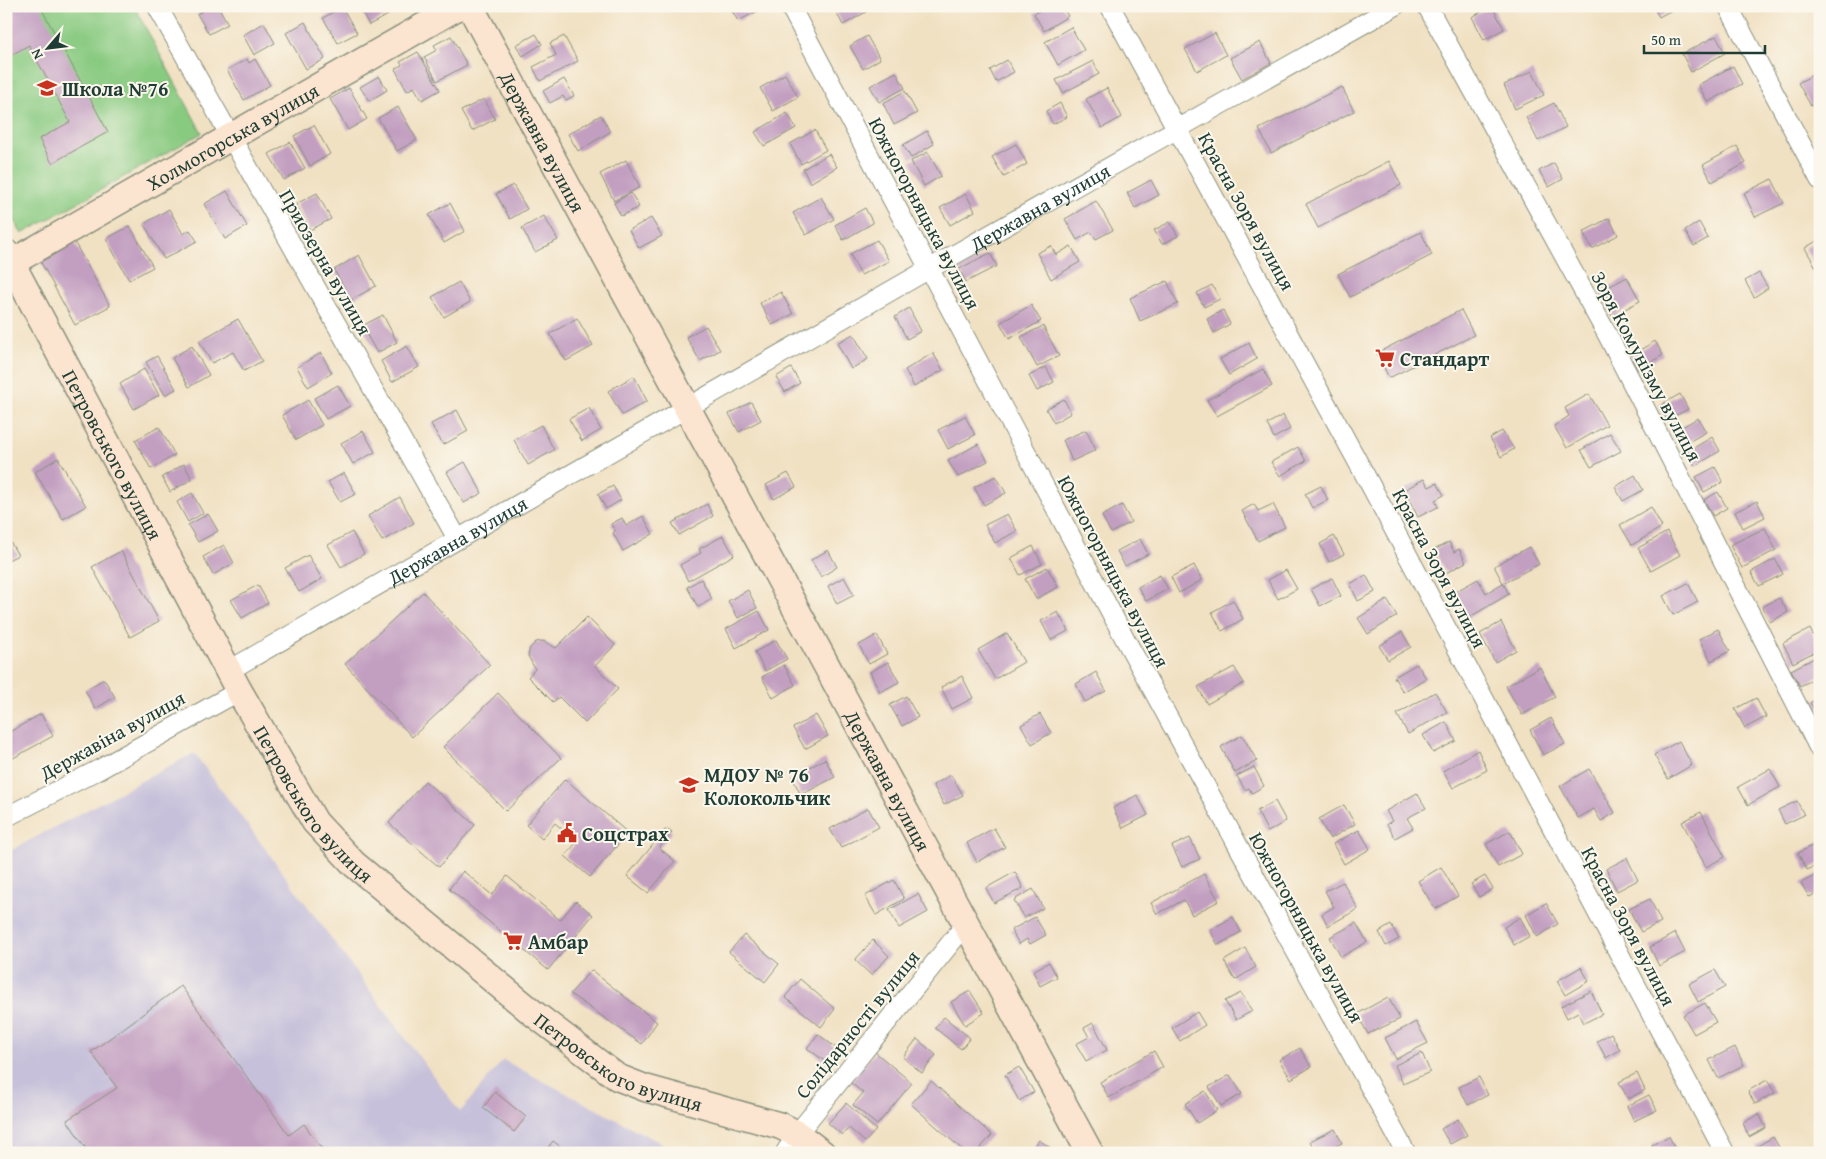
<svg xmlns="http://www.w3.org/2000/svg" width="1826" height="1159" font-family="'Gentium Book Plus',serif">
<rect width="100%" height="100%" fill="#fbf7ec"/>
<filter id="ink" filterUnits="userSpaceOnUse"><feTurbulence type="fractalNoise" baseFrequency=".02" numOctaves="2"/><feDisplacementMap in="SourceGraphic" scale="10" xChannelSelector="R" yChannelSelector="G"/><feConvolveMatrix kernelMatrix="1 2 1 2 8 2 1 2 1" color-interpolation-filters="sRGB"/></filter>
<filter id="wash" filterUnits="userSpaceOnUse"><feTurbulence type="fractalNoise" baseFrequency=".0096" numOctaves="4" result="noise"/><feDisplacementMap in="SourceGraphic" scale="20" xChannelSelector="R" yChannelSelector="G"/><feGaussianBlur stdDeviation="1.12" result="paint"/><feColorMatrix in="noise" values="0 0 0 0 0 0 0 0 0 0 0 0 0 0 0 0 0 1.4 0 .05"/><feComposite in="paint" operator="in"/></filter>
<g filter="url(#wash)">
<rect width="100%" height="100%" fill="#f1e1c3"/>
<path fill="#c6c0da" d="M194,753L460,1112L503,1060L680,1153H6V853Z"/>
<path fill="#89ca81" stroke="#54845a" d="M6,6H134L202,133L22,234L6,204Z"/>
<g id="blocks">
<path fill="#c29fc1" d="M18,6H40L108,132L52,163L39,139L70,122L29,45L6,58V13Z
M211,6H218L228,24L209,34L197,14Z
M359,6H384L388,15L369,25Z
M729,6H758L760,10L738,21Z
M838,6H862L866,12L843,25L834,8Z
M1047,6H1062L1068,16L1044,31L1034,14Z
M1492,6L1504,29L1484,40L1472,17Z
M1653,6H1679L1659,17Z
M1758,6H1769L1761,11Z
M342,7L357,33L338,43L323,18Z
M305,22L325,59L306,69L286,33Z
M264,23L275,43L254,55L243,35Z
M1071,27L1084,50L1058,65L1045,42Z
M1215,33L1226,55L1197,71L1185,49Z
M536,34L542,44L523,56L516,45Z
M451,36L467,65L437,81L424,57L437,50L434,45Z
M564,36L578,61L540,81L533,67L556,55L550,43Z
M867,36L880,59L863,69L850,46Z
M1716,36L1725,53L1691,72L1682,54Z
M1260,42L1271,63L1242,79L1230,58Z
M418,52L440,90L422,100L414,87L407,91L395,69L402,65L400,62Z
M247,59L249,63L255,59L270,85L244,100L227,70Z
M1007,60L1014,72L996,82L990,70Z
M1093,61L1099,74L1063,93L1056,80Z
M1733,66L1742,84L1708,102L1698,85Z
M1532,71L1544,95L1515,109L1504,85Z
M896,72L905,88L879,102L870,86Z
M1818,72L1820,75V101L1811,106L1798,83Z
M785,74L798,97L773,111L760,88Z
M379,76L387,90L369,101L360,87Z
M564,79L574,96L566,100L563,96L550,103L543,91Z
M1342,87L1354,111L1271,153L1259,129Z
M349,88L367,119L348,130L330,99Z
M1107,88L1122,117L1102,128L1086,99Z
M905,91L917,113L894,125L883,103Z
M484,99L495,119L472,131L461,111Z
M1060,103L1067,117L1053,124L1046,111Z
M1554,103L1566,127L1538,141L1526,117Z
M398,107L417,140L397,151L378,118Z
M787,113L796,128L764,146L755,132Z
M601,115L610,132L578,151L568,134Z
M314,125L330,154L310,166L294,136Z
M815,130L826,150L801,164L790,144Z
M927,131L934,144L911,158L903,145Z
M290,142L305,168L284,180L269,154Z
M1016,144L1027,164L1004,177L992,157Z
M1737,146L1746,163L1712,182L1703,165Z
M928,152L941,176L924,186L911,161Z
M829,154L837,167L810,183L803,169Z
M626,160L640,187L614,201L600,174Z
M1389,161L1401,185L1318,228L1306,204Z
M1554,163L1563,179L1549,187L1539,171Z
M1772,179L1784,203L1755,217L1744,193Z
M1151,180L1159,195L1135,208L1127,193Z
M513,185L527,209L510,219L496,194Z
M227,191L247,226L225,239L204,204Z
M317,193L331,219L310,230L296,204Z
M631,193L639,207L621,216L614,203Z
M966,194L975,211L950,225L940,208Z
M821,197L834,219L806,235L793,213Z
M1096,201L1113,230L1096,239L1091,232L1077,240L1065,219Z
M450,203L465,231L444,243L429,215Z
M865,208L873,223L843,240L835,225Z
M169,209L183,234L190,230L197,241L164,259L144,224Z
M544,216L558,240L535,252L522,228Z
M651,218L662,236L639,248L629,230Z
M1609,218L1618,235L1592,249L1583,232Z
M1170,222L1178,236L1162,244L1154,230Z
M1699,222L1708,238L1694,246L1685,231Z
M130,226L153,267L129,280L106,239Z
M1421,232L1432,255L1350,297L1338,274Z
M72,238L110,306L75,325L38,257Z
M1820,239V268L1817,269L1805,248Z
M877,240L889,261L861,275L850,254Z
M1051,246L1056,255L1071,246L1080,262L1051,279L1037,253Z
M990,253L997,266L966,282L959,269Z
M359,255L376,286L351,300L334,270Z
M1759,273L1768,288L1754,297L1745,281Z
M1627,277L1640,301L1612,316L1599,292Z
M1167,281L1178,304L1140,321L1130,298Z
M459,282L470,302L444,317L432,297Z
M1212,285L1220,299L1204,307L1197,293Z
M781,292L793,314L772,325L760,303Z
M1031,305L1041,321L1009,339L1000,323Z
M909,308L921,331L907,339L895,317Z
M1223,310L1230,324L1214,333L1207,319Z
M1461,310L1474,335L1389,378L1377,353Z
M383,315L397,342L377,353L362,326Z
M577,318L593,346L566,361L550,334Z
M238,319L262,361L244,371L233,352L212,363L199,341Z
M706,326L720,350L700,361L686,337Z
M1043,326L1059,356L1037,367L1021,337Z
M853,334L868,359L851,369L837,343Z
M1655,341L1663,355L1638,370L1630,356Z
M1249,343L1257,359L1229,375L1220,359Z
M192,346L209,375L189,387L172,358Z
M407,346L419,367L392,382L381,361Z
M321,353L332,373L308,387L297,367Z
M933,353L943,370L914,387L905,370Z
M157,356L176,389L165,395L146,362Z
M1046,367L1054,382L1037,391L1029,376Z
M791,368L800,383L785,392L776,377Z
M144,369L159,395L134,409L120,384Z
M1263,369L1272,386L1217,416L1207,400Z
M634,376L647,401L622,415L608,391Z
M338,385L350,406L326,419L314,398Z
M1589,394L1607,425L1567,448L1554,426L1569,416L1565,408Z
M1680,394L1688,409L1667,420L1659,406Z
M1064,399L1071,413L1054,423L1046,409Z
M308,400L322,425L296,440L282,415Z
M751,402L761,420L739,432L729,414Z
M589,408L601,430L582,441L569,419Z
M457,410L468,431L443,445L431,424Z
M1283,415L1290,429L1274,438L1267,424Z
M965,416L975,435L948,449L938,430Z
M1698,418L1706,432L1681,446L1673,432Z
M541,425L554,450L528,465L514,440Z
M159,427L175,455L151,469L135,440Z
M1086,430L1096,450L1072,461L1063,440Z
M363,431L375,452L353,464L341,443Z
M1502,431L1514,449L1501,457L1490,438Z
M1610,433L1621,451L1591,467L1581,450Z
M1712,437L1720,451L1695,466L1687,452Z
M978,444L988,461L958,477L948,461Z
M1298,447L1306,461L1280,476L1271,462Z
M58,458L86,506L63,519L35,472Z
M465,462L482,493L464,503L447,472Z
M184,464L192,479L170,492L162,477Z
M1715,467L1723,482L1704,492L1696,477Z
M344,473L356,494L340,502L328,482Z
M788,473L796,487L774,499L766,485Z
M1635,475L1643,490L1623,501L1615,487Z
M996,476L1006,493L984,505L974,487Z
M1424,479L1429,487L1437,483L1444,495L1435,500L1438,507L1418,517L1404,490Z
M613,486L621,500L606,509L598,494Z
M1321,486L1328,500L1312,508L1305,494Z
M1718,492L1727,508L1713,516L1704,500Z
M192,493L203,513L188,522L177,502Z
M400,497L414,523L382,541L368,516Z
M1757,501L1765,517L1743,528L1735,512Z
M707,504L713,516L679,535L672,523Z
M1254,504L1258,511L1273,504L1285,527L1258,541L1242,511Z
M1122,505L1131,522L1111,533L1102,516Z
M1651,507L1662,527L1632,545L1620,525Z
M208,514L218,531L198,542L188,525Z
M1007,514L1017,531L995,543L985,525Z
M643,516L653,534L623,551L613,533L615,531L611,524L622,518L626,526Z
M1765,528L1776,550L1742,568L1730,545Z
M352,532L364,554L341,567L328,545Z
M1667,532L1680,555L1651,571L1638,548Z
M6,535L18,555L6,561Z
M723,536L734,555L688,581L680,565L701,553L699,549Z
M1334,536L1344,554L1329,562L1320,544Z
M1140,539L1148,554L1125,566L1117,551Z
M1449,542L1454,552L1459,549L1466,562L1446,573L1434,550Z
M224,545L234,563L213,575L203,557Z
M1033,546L1042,564L1020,575L1011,558Z
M1529,547L1539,564L1503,583L1494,566Z
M828,550L837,567L821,577L811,560Z
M121,551L159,621L130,637L92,567Z
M308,555L322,579L299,592L285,568Z
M1775,559L1783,574L1759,586L1751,572Z
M1194,565L1202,580L1179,593L1171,577Z
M1047,567L1058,587L1036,599L1025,579Z
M1286,570L1297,589L1278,599L1268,580Z
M1160,575L1168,589L1146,601L1138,587Z
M1366,575L1375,592L1358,601L1350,584Z
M844,577L854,595L837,604L828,586Z
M1332,578L1341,596L1320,606L1311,589Z
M701,579L712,599L698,607L687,587Z
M1478,579L1486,593L1503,583L1509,594L1468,618L1453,593Z
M1688,583L1698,602L1673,615L1663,596Z
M258,585L268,603L242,618L231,600Z
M748,590L757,608L738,618L728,601Z
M423,592L490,665L412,737L345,664Z
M1779,598L1788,612L1770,622L1762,607Z
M1233,600L1243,619L1222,631L1212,612Z
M1387,600L1397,616L1368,634L1358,618Z
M759,611L769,630L736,648L726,629Z
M1058,612L1068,631L1051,640L1041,621Z
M587,617L615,645L595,666L618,689L585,723L559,697L553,702L528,677L535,669L528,656L530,648L536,642L543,641L556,648Z
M1501,622L1516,650L1495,662L1480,634Z
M1718,629L1730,651L1711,661L1699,639Z
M1810,629L1820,649L1793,663L1783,643Z
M1402,632L1411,647L1388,660L1379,646Z
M1007,633L1024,662L995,679L978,650Z
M877,635L887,654L869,664L859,645Z
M776,640L787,659L765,671L755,652Z
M1820,655V676L1800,686L1791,670Z
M888,662L899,682L880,692L870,672Z
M1417,664L1426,678L1403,692L1394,677Z
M784,665L795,685L773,698L762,677Z
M1234,667L1244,683L1207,704L1198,687Z
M1540,667L1555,697L1522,715L1506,686Z
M1096,672L1106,691L1085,702L1076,684Z
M962,676L973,698L952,709L941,687Z
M104,679L115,697L95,709L85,690Z
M1435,692L1447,712L1408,734L1397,714Z
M498,693L561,758L506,811L443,747Z
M906,696L918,717L902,726L890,705Z
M1820,697V718L1810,703Z
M1756,698L1766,717L1745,728L1735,709Z
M41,714L53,736L6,762V734Z
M1040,714L1051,733L1032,744L1021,725Z
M816,715L828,736L805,749L793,728Z
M1551,718L1565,744L1543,755L1530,730Z
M1446,722L1456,741L1433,753L1423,735Z
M1242,735L1257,761L1235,773L1221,747Z
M1679,741L1692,765L1668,779L1654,755Z
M1478,750L1487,770L1453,788L1443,771Z
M825,759L835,777L801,795L792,777Z
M1254,767L1264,786L1252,793L1249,788L1245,790L1237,776Z
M1589,769L1615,813L1601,821L1594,809L1578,818L1560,786Z
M1770,769L1780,787L1748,805L1738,787Z
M951,775L963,795L944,805L933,785Z
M565,779L628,833L590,877L565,856L577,842L555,823L542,839L526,825Z
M425,781L475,825L439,867L389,823Z
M1417,793L1426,808L1407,818L1413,828L1395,838L1387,824L1392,821L1386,811Z
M1137,795L1148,815L1123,828L1113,808Z
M1275,801L1286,821L1268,832L1257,811Z
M1797,801L1804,815L1785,824L1778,810Z
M1344,805L1355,824L1330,839L1319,819Z
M868,808L879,827L841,848L830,829Z
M1701,812L1725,857L1706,867L1682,822Z
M667,828L672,832L659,848L675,861L648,893L627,876Z
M994,828L1005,847L977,862L967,843Z
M1359,830L1370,849L1344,864L1333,844Z
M1510,831L1522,854L1498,867L1486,844Z
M1190,838L1200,859L1182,867L1172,846Z
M1820,842V864L1807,870L1798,853Z
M1627,858L1638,880L1617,891L1606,869Z
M1441,867L1458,896L1435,909L1418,881Z
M463,871L492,895L507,876L560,920L576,901L593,915L548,970L449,889Z
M1015,872L1023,888L994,903L986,888Z
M1820,873V892L1809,897L1801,883Z
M1204,874L1219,901L1192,915L1184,900L1157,914L1151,903Z
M1485,876L1493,889L1479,897L1471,884Z
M894,880L904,899L876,915L865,896Z
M1343,882L1358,909L1328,926L1322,914L1334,907L1325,891Z
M1033,889L1043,908L1024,918L1014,900Z
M918,894L928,912L899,928L889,910Z
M1650,899L1661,922L1641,932L1629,909Z
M1546,903L1558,924L1537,937L1526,915Z
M1035,917L1046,935L1030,944L1027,939L1019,944L1011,930Z
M1233,917L1241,932L1218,945L1210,930Z
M1520,917L1530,936L1514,945L1504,927Z
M1356,923L1367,942L1341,957L1330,937Z
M1391,925L1399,939L1386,946L1379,932Z
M1675,933L1685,952L1659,966L1650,947Z
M744,935L779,964L765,982L729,952Z
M873,940L889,956L871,975L855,960Z
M1245,948L1256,967L1235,980L1224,961Z
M1049,962L1057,977L1040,986L1033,971Z
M1581,967L1589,981L1565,995L1557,981Z
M591,970L657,1022L642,1044L570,994Z
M1715,970L1725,987L1698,1002L1689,984Z
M800,979L835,1009L821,1027L785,997Z
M181,986L289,1135L304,1124L325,1153H272L270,1150L266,1153H89L67,1120L117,1088L91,1052Z
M970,991L984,1013L965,1025L951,1002Z
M1591,991L1602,1014L1584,1023L1578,1012L1567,1018L1561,1006Z
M1241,993L1252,1011L1236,1020L1225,1001Z
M1388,997L1400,1019L1368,1034L1357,1014Z
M1705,1003L1716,1022L1694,1034L1683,1015Z
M1197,1012L1205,1025L1180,1041L1172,1028Z
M944,1017L970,1038L961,1049L935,1028Z
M1416,1022L1428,1043L1396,1059L1385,1038Z
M1093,1023L1107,1050L1086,1061L1076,1044L1089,1037L1084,1028Z
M1611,1033L1620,1050L1606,1058L1597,1041Z
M818,1034L840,1051L830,1065L807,1048Z
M917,1039L936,1055L922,1073L903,1057Z
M1735,1047L1744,1065L1718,1078L1709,1060Z
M1300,1048L1311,1067L1291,1079L1279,1060Z
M1154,1051L1163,1067L1109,1098L1100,1082Z
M875,1052L912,1083L877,1125L853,1105L863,1093L850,1082Z
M1422,1053L1430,1072L1403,1084L1395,1065Z
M1019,1067L1034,1092L1019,1101L1005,1075Z
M1637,1073L1645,1090L1628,1099L1619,1082Z
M1230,1075L1242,1094L1221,1106L1209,1087Z
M1479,1077L1488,1095L1468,1105L1459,1087Z
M1767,1080L1775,1093L1755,1104L1748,1091Z
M931,1081L992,1135L976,1153H966L911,1104Z
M1205,1091L1217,1110L1197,1123L1185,1104Z
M495,1092L526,1117L514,1132L483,1108Z
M1649,1095L1657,1110L1634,1121L1627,1106Z
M846,1103L876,1130L865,1142L849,1128L842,1135L828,1123Z
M1759,1114L1766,1128L1749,1137L1743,1123Z
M1458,1119L1467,1135L1450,1144L1441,1129Z
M1335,1129L1342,1143L1322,1153H1316L1310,1141Z
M1669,1136L1677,1153H1655L1652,1145Z
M1773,1137L1782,1152L1760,1153L1756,1147Z
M1039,1140L1052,1149L1050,1153H1030Z
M553,1141L569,1153H544Z"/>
</g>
</g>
<g filter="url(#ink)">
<use href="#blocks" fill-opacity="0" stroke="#888f7c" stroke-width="1"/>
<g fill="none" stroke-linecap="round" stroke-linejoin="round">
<defs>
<g id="street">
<path d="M157,6L457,538"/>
<path d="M790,6L1124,637L1406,1153"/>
<path d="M1110,6L1372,488L1725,1153"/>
<path d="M1427,6L1607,334L1820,750"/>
<path d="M1728,6L1820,180"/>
<path id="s1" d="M228,671L929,269L1395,6"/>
<path d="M6,817L100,769L239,691"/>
<path d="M785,1153L797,1134L966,924"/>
</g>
<g id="secondary">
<path id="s2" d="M470,6L1090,1153"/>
<path id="s3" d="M6,253L239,691L315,822L354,864L533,1013L617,1077L645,1088L781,1126L797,1134L822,1153"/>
<path id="s4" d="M11,263L459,6"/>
</g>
</defs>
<use href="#street" stroke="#888f7c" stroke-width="21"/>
<use href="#secondary" stroke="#888f7c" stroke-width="29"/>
<use href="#street" stroke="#fff" stroke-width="19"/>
<use href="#secondary" stroke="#fce5d0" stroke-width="26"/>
</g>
</g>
<defs>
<symbol id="school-bare" viewBox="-9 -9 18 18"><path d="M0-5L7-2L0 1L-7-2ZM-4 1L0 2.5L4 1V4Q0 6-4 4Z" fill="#c8321e" stroke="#fbf7ec" stroke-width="2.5" paint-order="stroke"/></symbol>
<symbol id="supermarket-bare" viewBox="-9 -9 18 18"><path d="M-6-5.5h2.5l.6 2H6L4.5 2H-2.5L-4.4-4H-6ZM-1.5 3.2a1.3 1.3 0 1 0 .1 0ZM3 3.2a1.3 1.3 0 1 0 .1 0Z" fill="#c8321e" stroke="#fbf7ec" stroke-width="2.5" paint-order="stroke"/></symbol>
<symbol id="civic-bare" viewBox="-9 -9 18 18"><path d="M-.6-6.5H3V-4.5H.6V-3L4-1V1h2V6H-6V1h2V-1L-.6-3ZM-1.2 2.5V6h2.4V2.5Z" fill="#c8321e" stroke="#fbf7ec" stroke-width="2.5" paint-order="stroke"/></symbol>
</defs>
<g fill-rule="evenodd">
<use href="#school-bare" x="33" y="74" width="28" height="28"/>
<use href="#supermarket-bare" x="1371" y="344" width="28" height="28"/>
<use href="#school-bare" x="675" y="771" width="28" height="28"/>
<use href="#civic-bare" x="553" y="819" width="28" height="28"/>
<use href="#supermarket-bare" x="499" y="927" width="28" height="28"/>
</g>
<g text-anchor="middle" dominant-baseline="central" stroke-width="4" stroke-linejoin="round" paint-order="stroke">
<g font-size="20" font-weight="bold" fill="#1f3d34" stroke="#fbf7ec" text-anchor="start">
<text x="62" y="88">Школа №76</text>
<text x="1400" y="358">Стандарт</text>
<text x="704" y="774">МДОУ № 76<tspan x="704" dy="23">Колокольчик</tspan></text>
<text x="582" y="833">Соцстрах</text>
<text x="528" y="941">Амбар</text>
</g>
<g font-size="20" fill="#1f3d34" stroke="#fbf7ec">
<text stroke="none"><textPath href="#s4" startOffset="255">Холмогорська вулиця</textPath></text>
<text stroke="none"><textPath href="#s2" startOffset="154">Державна вулиця</textPath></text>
<text stroke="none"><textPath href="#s1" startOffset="935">Державна вулиця</textPath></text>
<text transform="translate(1247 211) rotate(61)">Красна Зоря вулиця</text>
<text transform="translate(925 213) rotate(62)">Южногорняцька вулиця</text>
<text transform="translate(326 262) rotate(60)">Приозерна вулиця</text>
<text transform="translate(1647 366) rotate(62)">Зоря Комунізму вулиця</text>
<text stroke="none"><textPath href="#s3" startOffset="228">Петровського вулиця</textPath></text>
<text stroke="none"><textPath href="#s1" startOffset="264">Державна вулиця</textPath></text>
<text transform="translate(1440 568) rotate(62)">Красна Зоря вулиця</text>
<text transform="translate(1114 571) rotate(62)">Южногорняцька вулиця</text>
<text transform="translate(112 735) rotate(-29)">Державіна вулиця</text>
<text stroke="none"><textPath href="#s2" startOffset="880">Державна вулиця</textPath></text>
<text stroke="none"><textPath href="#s3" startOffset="632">Петровського вулиця</textPath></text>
<text transform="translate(1629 926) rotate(62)">Красна Зоря вулиця</text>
<text transform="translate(1307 927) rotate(61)">Южногорняцька вулиця</text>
<text transform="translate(857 1024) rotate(-51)">Солідарності вулиця</text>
<text stroke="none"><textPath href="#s3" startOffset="1038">Петровського вулиця</textPath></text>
</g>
</g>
<rect width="1826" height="1159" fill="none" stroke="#fbf7ec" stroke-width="25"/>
<g transform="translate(48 48) rotate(242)" stroke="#fbf7ec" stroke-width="4" paint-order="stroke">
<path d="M0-4L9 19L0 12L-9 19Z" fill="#1f3d34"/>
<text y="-8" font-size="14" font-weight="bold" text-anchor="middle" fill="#1f3d34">N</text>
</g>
<path d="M1644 45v8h121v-8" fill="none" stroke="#1f3d34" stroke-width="2.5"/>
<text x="1651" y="45" font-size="15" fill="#1f3d34" stroke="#fbf7ec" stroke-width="4" paint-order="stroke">50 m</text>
</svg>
